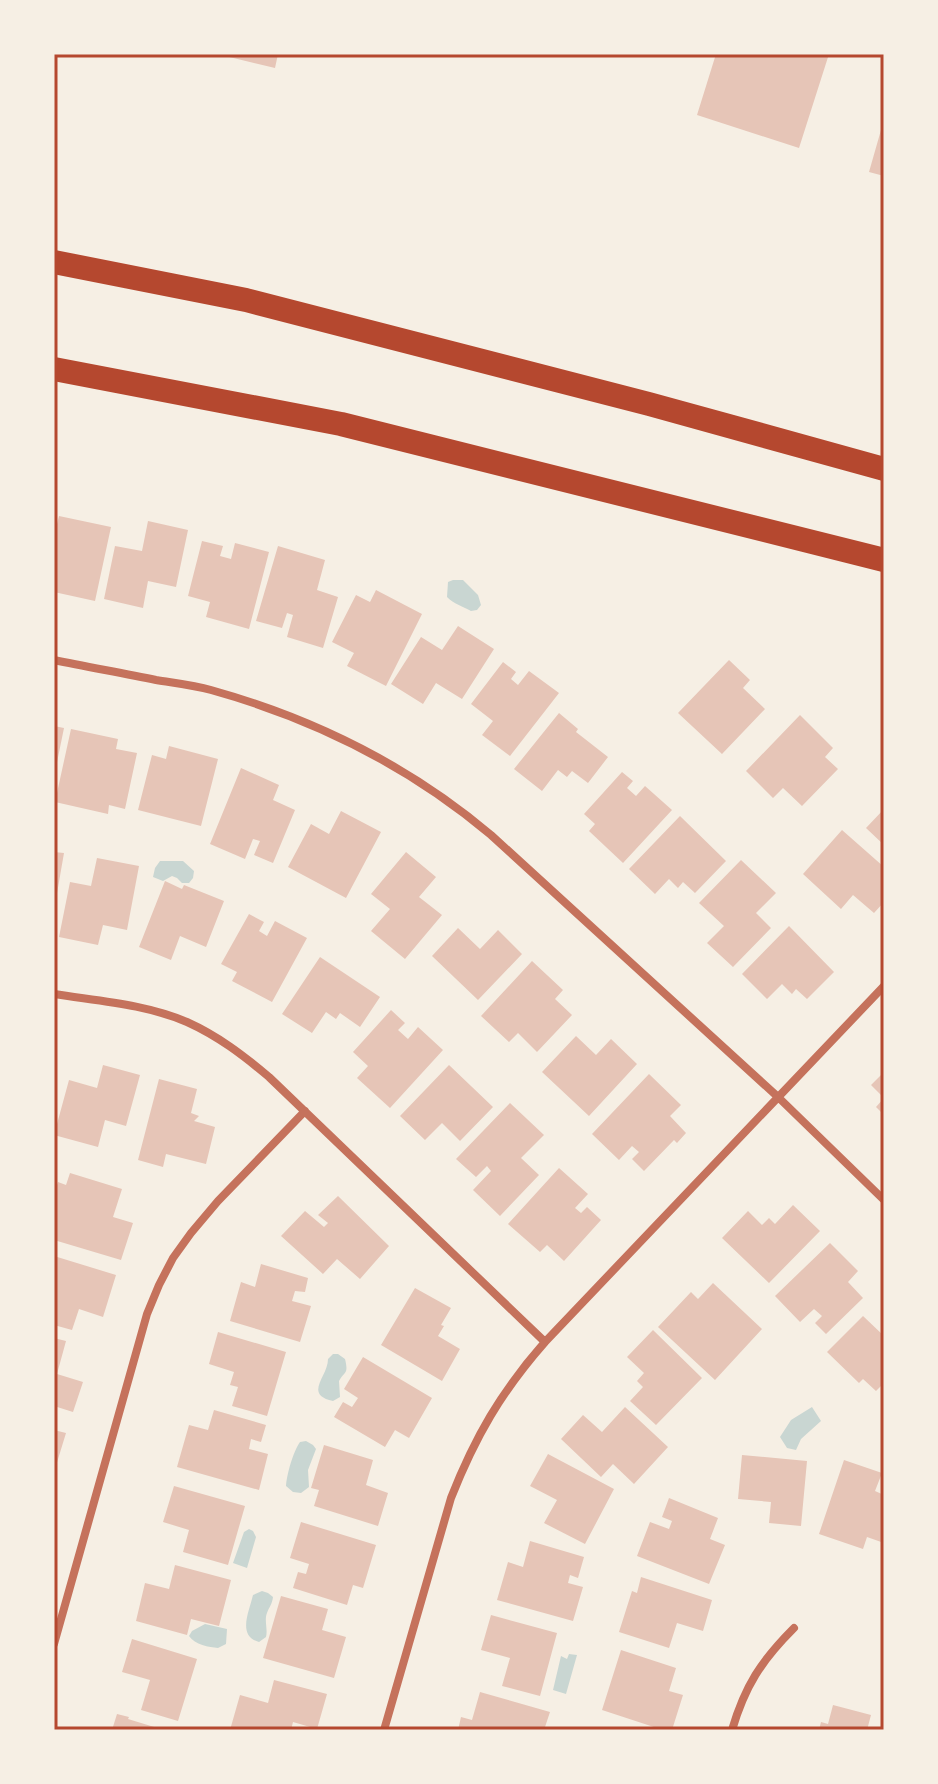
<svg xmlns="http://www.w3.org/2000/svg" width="938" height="1784" font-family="Lato,sans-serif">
<rect width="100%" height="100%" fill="#f6efe4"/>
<path fill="#c9d6d2" d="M453,580H463L478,595L481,605L477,610L471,611C462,606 454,604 447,597L448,582Z
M160,861H183L194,871L193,878L189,883H182L177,878L172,876L163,881L153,877L155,868Z
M333,1354H338L345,1359C349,1375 344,1371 339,1381L340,1397L333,1401C303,1394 328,1377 328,1359Z
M812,1407L821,1421L801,1439L796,1450L787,1448L780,1437L791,1420Z
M306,1441L313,1445L316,1449L308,1470L309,1487L301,1493L293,1492L286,1486C287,1474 293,1452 300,1442Z
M249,1529L253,1531L256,1537L247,1568L233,1563L244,1532Z
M262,1591L268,1593L273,1597C272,1605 269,1607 267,1613C264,1620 268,1629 266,1637L259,1642C237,1636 249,1612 253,1595Z
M205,1624L227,1629L226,1644L218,1648C209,1647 195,1645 189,1636L192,1631Z
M569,1654L577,1655L566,1694L553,1690L561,1656L567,1659Z"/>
<path fill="#e6c5b7" d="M217,54H278L275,68Z
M716,54H829L799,148L697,115Z
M883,123H884V176L869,172Z
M59,516L111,527L95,601L54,592L56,583H54V524H57Z
M148,521L188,530L176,587L148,581L143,608L104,599L115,546L142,551Z
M202,541L223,546L220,556L231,559L235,543L269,552L249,629L206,617L210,602L188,596Z
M278,546L325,560L317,590L338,597L323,648L287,637L293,615L287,613L282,628L256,621Z
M376,590L422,614L386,686L347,666L354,653L332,642L356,595L370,602Z
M458,626L494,649L462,699L436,683L423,704L391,684L421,637L442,650Z
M729,660L750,680L743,688L765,709L722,754L678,713Z
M503,662L516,672L511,679L518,685L529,671L559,693L510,756L482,735L493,721L471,704Z
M559,713L578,729L576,732L608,757L588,783L572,771L567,777L558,770L542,791L514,769Z
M800,715L833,748L825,757L838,769L802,806L783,788L773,798L746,771Z
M54,726L64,728L55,772H54Z
M71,729L118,739L116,749L137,753L125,809L109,805L108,814L55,802Z
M169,746L218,759L201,826L138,810L152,755L166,759Z
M241,768L279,785L273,800L295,810L273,863L254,855L260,841L253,839L245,859L210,844Z
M622,772L633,781L627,788L636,796L645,786L672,810L623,863L589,831L595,824L584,814Z
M884,809V845L866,828Z
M341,811L381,832L346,898L288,867L311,824L329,834Z
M680,816L726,861L695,893L683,882L678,888L669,879L655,894L629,869Z
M842,830L884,867V902L874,913L853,895L841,909L803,874Z
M54,852L64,853L56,899H54Z
M406,852L436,877L419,897L442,915L405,959L371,931L390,909L371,894Z
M97,858L139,866L127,930L103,925L98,945L59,937L70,882L91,886Z
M741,860L776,893L756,913L771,928L733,967L707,943L724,926L699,903Z
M165,881L182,889L184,885L224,901L206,947L180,936L171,960L139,947Z
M249,914L264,922L259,931L267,936L275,921L307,938L272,1002L232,981L237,972L221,964Z
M789,926L834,972L807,999L796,989L792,994L782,984L767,999L742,974Z
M458,928L480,949L498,930L522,954L478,1000L432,956Z
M320,957L380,997L360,1027L340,1013L336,1019L326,1012L312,1033L282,1014Z
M532,961L563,990L555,999L572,1015L537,1052L518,1033L509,1042L481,1016Z
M391,1010L405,1023L398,1030L408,1039L418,1027L443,1050L390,1108L357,1078L368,1066L353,1052Z
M576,1036L596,1055L611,1039L637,1064L589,1116L542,1072Z
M103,1065L140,1075L126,1126L105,1120L98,1147L54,1135L69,1080L97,1088Z
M449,1065L493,1107L460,1141L442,1123L425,1140L400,1116Z
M884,1072V1115L876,1107L884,1098L871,1085Z
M649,1074L681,1105L670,1116L686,1133L677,1143L674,1140L644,1171L632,1159L639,1152L632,1146L619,1160L592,1134Z
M159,1079L197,1089L191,1113L199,1116L194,1121L215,1127L206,1164L166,1154L163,1167L138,1160Z
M510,1103L544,1135L521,1158L539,1175L500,1216L473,1190L491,1171L487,1166L476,1177L456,1159Z
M559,1168L588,1194L575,1208L581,1213L587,1207L601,1220L564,1261L547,1245L540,1252L508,1224Z
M70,1173L122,1189L113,1217L133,1223L121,1260L54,1240V1194L58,1182L66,1185Z
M338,1196L389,1246L360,1279L337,1259L323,1274L281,1236L305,1211L324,1227L328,1223L318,1215Z
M793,1205L820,1231L769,1283L722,1238L748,1211L762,1225L769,1218L775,1224Z
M830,1243L858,1271L848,1282L863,1298L826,1334L815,1323L822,1316L814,1309L800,1322L775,1296Z
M54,1256L116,1275L103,1317L79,1309L72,1330L54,1325Z
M261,1264L308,1278L305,1292L295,1291L292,1301L311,1306L300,1342L230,1321L241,1282L255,1287Z
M713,1283L762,1329L715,1380L658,1327L691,1292L698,1299Z
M415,1288L451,1308L441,1325L444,1326L438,1336L460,1349L442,1381L381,1345Z
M863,1316L884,1336V1383L876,1391L863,1379L859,1383L827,1352Z
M653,1330L702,1378L656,1425L630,1401L643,1387L637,1381L644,1373L627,1357Z
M218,1332L286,1352L267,1416L232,1406L238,1387L230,1385L234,1372L209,1364Z
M54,1338L66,1341L57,1374L83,1382L73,1412L54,1406Z
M363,1357L432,1398L409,1438L395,1430L385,1447L334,1417L343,1402L352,1407L358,1398L344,1389Z
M625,1407L668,1447L634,1484L613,1464L601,1477L561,1439L583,1415L602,1432Z
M214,1410L266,1425L261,1442L251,1439L249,1449L268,1454L259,1490L177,1467L189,1425L208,1430Z
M54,1430L66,1433L55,1469H54Z
M324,1445L373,1460L366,1485L388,1493L378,1526L314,1506L319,1490L311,1488Z
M548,1454L614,1489L585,1544L544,1523L557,1500L530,1486Z
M742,1455L807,1461L801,1526L769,1523L771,1502L738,1499Z
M844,1460L882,1473L875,1491L884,1495V1543L867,1537L863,1549L819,1534Z
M174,1486L245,1506L228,1565L183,1552L189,1530L163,1522Z
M669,1498L718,1518L710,1539L725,1545L709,1584L637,1556L650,1522L669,1529L672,1521L662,1517Z
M301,1522L376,1545L363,1588L353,1585L347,1605L293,1588L298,1572L306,1574L309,1564L290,1558Z
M530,1541L584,1557L578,1578L570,1575L568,1583L583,1587L573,1621L497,1600L508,1562L523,1567Z
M175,1565L231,1580L219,1626L191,1619L187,1635L136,1621L145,1583L169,1589Z
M641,1577L712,1600L703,1631L677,1623L669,1648L619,1632L632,1591L637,1593Z
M281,1596L328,1609L322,1630L346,1637L334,1678L263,1658Z
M491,1615L557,1633L540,1696L502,1686L510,1658L481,1650Z
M132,1639L197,1659L178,1721L141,1710L150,1680L122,1672Z
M621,1650L676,1668L669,1691L683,1695L672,1730H663L602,1710Z
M274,1680L327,1694L317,1729L293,1722L291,1730H230L240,1695L268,1703Z
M480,1692L550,1712L544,1730H458L461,1717L472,1720Z
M833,1705L871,1715L867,1730H819L821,1722L828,1724Z
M117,1714L129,1717L128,1719L164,1730H112Z"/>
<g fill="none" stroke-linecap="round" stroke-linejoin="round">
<path stroke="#c5725c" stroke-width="8" d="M54,660C88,667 122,673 156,680C174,683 193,685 211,690C315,719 408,765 491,835L778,1097L884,1200
M54,994C98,1001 145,1004 187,1022C218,1036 243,1055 269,1077L545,1342
M54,1644L147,1314L159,1285L173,1258L191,1233L218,1201L305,1111
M384,1730L451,1498C475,1437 501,1392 545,1342L884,986
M732,1730C745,1686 761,1661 794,1628"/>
<path stroke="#b5482f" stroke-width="24" d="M54,262L246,300L649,404L884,469
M54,369L341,424L884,560"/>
</g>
<rect width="938" height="1784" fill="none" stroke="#f6efe4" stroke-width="112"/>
<rect x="56" y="56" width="826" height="1672" fill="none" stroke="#b5482f" stroke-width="3"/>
</svg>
